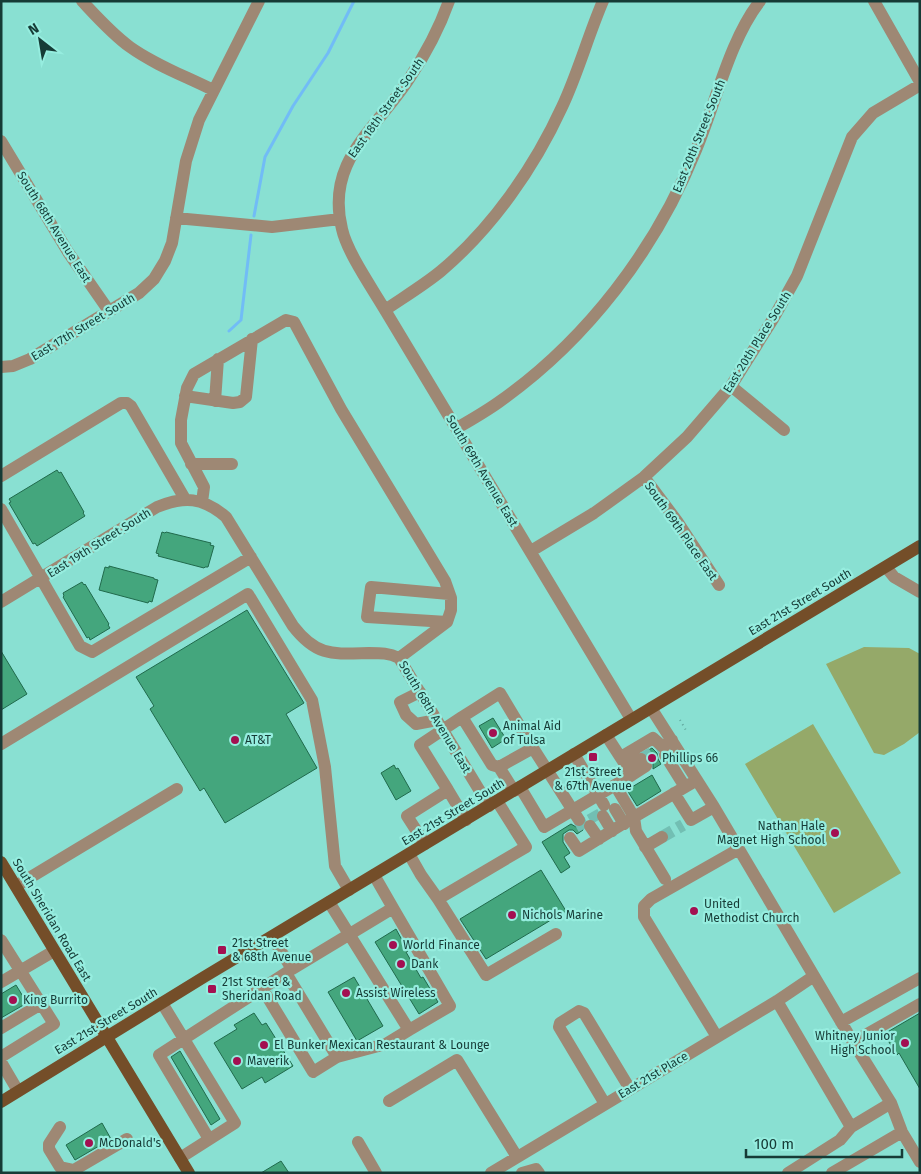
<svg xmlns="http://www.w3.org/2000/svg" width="921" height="1174" font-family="'Fira Sans',sans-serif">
<rect width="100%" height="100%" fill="#89e0d2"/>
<path fill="#95a969" d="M864,647L909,648L920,654V732L904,744L884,755L874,753L826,664Z
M813,724L901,873L834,913L745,764Z"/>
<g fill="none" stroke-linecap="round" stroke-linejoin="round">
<path stroke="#71bcf6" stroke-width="3" d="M254,216L265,157L293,106L328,53L354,1
M229,331L241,320L251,235"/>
</g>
<path fill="#44a67d" stroke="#206a4c" d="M57,470L59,473L61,472L84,512L83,513L85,516L37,546L35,543L33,544L9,503L11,502L9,499Z
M162,532L165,533L166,532L211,543L210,545L214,546L208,567H205L204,568L158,556L159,554L156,553Z
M109,566L154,578V579L158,580L152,602L149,601L148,603L99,590L105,567L109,568Z
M82,582L84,585L85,584L109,624L108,625L110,628L90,640L89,637L87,638L63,597L64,596L63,593Z
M247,610L304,703L286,714L317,768L225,823L204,788L200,791L150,709L154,706L136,677Z
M1,651L27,694L1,710Z
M493,718L506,739L492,748L479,726Z
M652,748L657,753L658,759L661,764L653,769V762L645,752Z
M394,765L396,769L398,768L411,791L396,800L381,773Z
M652,775L661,791L637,806L627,790Z
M571,824L576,827H582L583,830L577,834L573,830H569L563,834V842L570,853L564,857L570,867L561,873L542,842Z
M541,870L566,911L486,959L460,919Z
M396,929L408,951L406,952L421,978L423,977L438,1002L419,1014L375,942Z
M354,977L383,1026L357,1041L328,992Z
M16,985L27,1003L1,1018V994Z
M254,1013L262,1025L266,1023L293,1066L265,1083L262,1077L242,1089L214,1043L237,1029L234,1025Z
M920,1013V1089L899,1053L897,1055L884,1034Z
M180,1051L220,1119L211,1125L171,1057Z
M102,1123L111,1139L75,1160L66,1145Z
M281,1161L289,1173H261Z"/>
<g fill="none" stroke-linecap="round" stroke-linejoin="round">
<path stroke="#72bfb3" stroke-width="12" stroke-dasharray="12 6" stroke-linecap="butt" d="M641,759L658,750
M592,812L597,821
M579,820L584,829
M662,837L683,825"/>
<path stroke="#5fa49a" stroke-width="2" stroke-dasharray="1 4" stroke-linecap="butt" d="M680,720L687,732"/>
<path stroke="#9e8874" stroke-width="12" d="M82,1C97,17 112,34 130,47C155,65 185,76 213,90
M449,1C439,29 425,55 409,79C376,130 325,160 342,229C347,252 372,288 385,310L631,719
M874,1L920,82
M1,141L68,252L109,311
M176,218L272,227L340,219
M385,310C404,297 424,285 441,271C492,228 534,168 562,107C578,73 588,36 603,1
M1,367L13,366L30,359L139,293L154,279L165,261L172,243L186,161L199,120L259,1
M731,386L784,430
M185,396L233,403L240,402L246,397L252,339
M215,401L218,359
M457,428C471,420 485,412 499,402C587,340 656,249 696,150C716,103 729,41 760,1
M191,464H232
M1,476L121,403H127L131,406L185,499
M644,477L677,521L719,585
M202,502L204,487L181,443V420L187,388L194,374L286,320L294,322L341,409L445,581L451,598V610L447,622L399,658
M1,509L80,646L92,652L251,557
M531,551L594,513L644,477L687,437L731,386L773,319L797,276L852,137L873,113L920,85
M886,567L894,577L920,592
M1,602L157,507C184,496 203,497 226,517L293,626C317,657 333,654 369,653C381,653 389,653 399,658L489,806
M447,622L367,617L371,587L449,594
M420,692L400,702L406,715L416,724L437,720
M651,708L714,807L853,1042L891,1103L902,1132L920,1162
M462,717L500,693L533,748
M1,744L248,594L312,700L325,767L335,866L349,890
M574,754L604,805
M665,755L685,787
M621,757L653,738L663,747L672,740
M499,767L514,791
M627,767L641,759
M632,775L646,766
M520,787L544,827L632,775L606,735
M448,790L420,745L462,717L492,765L499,767L533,748L579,820
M674,793L691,820L714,807
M615,809L624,824
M603,816L612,831
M590,826L599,839
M570,838L579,851L634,817L615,785
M425,844L407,816L448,790L466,820
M645,847L662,837
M409,854L421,875L438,899L526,847L497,801
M665,879L636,831L634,817L697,780
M16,886L177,789
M438,899L486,975L556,934
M393,908L450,1006L409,1030
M272,937L292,969
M1,940L54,1024L1,1057
M286,973L337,1057
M1,982L54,951
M262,988L313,1072L337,1057L386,1044L409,1030L329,902
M777,1001L851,1127L891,1103
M162,1003L235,1123L180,1158
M841,1022L920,978
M1,1028L41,1004
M717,1037L644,917V906L651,899L739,849
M853,1042L920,1004
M1,1062L18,1091
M389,1101L457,1060L517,1157
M605,1104L559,1027L560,1023L579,1011L584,1013L630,1089
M60,1127L49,1144V1149L60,1167L74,1170L127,1139
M209,1139L159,1055L292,969L393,908L374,875
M358,1142L376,1173
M491,1173L777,1001L814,976
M522,1173L536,1169L539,1173
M788,1173L840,1140L851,1127
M832,1173L902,1132"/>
<path stroke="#744e29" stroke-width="12" d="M1,862L189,1173
M1,1102L204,977L920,546"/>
</g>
<g fill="#a31051" stroke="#96eddf" stroke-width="2">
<circle cx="493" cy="733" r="5"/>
<circle cx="235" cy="740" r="5"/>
<rect x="588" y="752" width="10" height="10" rx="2.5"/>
<circle cx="652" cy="758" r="5"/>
<circle cx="835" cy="833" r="5"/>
<circle cx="694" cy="911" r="5"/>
<circle cx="512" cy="915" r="5"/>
<circle cx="393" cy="945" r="5"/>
<rect x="217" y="945" width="10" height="10" rx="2.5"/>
<circle cx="401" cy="964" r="5"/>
<rect x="207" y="984" width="10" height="10" rx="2.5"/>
<circle cx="346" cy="993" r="5"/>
<circle cx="13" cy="1000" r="5"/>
<circle cx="905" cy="1043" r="5"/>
<circle cx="264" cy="1045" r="5"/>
<circle cx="237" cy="1061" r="5"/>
<circle cx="89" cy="1143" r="5"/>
</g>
<g text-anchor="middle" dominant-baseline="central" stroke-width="4.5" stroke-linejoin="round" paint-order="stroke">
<g font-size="12" fill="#163b36" stroke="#96eddf">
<text transform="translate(386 108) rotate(-54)">East 18th Street South</text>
<text transform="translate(699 136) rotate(-68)">East 20th Street South</text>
<text transform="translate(54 227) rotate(58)">South 68th Avenue East</text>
<text transform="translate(83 327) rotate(-31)">East 17th Street South</text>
<text transform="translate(757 342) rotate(-58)">East 20th Place South</text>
<text transform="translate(482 471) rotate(59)">South 69th Avenue East</text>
<text transform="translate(681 531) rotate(55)">South 69th Place East</text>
<text transform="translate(99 543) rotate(-32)">East 19th Street South</text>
<text transform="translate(800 602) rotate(-31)">East 21st Street South</text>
<text transform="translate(435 717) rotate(59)">South 68th Avenue East</text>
<text transform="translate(453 812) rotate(-31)">East 21st Street South</text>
<text transform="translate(52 920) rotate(59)">South Sheridan Road East</text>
<text transform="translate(106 1021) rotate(-31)">East 21st Street South</text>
<text transform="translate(653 1075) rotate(-31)">East 21st Place</text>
</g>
<g font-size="12" fill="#163b36" stroke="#96eddf" text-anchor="start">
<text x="503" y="726">Animal Aid<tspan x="503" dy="14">of Tulsa</tspan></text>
<text x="245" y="740">AT&amp;T</text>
<text x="662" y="758">Phillips 66</text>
<text x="593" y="772" text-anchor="middle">21st Street<tspan x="593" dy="14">&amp; 67th Avenue</tspan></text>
<text x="825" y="826" text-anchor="end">Nathan Hale<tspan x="825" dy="14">Magnet High School</tspan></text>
<text x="704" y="904">United<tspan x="704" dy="14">Methodist Church</tspan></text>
<text x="522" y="915">Nichols Marine</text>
<text x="232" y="943">21st Street<tspan x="232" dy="14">&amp; 68th Avenue</tspan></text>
<text x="403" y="945">World Finance</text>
<text x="411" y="964">Dank</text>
<text x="222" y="982">21st Street &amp;<tspan x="222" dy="14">Sheridan Road</tspan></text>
<text x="356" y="993">Assist Wireless</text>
<text x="23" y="1000">King Burrito</text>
<text x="895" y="1036" text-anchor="end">Whitney Junior<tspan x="895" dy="14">High School</tspan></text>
<text x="274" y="1045">El Bunker Mexican Restaurant &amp; Lounge</text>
<text x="247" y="1061">Maverik</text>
<text x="99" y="1143">McDonald's</text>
</g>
</g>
<rect width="921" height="1174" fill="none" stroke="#163b36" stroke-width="5"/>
<g transform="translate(40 40) rotate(329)" stroke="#96eddf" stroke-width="4" paint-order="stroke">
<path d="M0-4L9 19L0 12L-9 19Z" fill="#163b36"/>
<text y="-8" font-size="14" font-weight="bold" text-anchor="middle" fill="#163b36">N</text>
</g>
<path d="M746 1149v8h156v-8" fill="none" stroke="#163b36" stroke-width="2.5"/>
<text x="754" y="1149" font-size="15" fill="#163b36" stroke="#96eddf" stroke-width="4" paint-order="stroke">100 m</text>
</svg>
